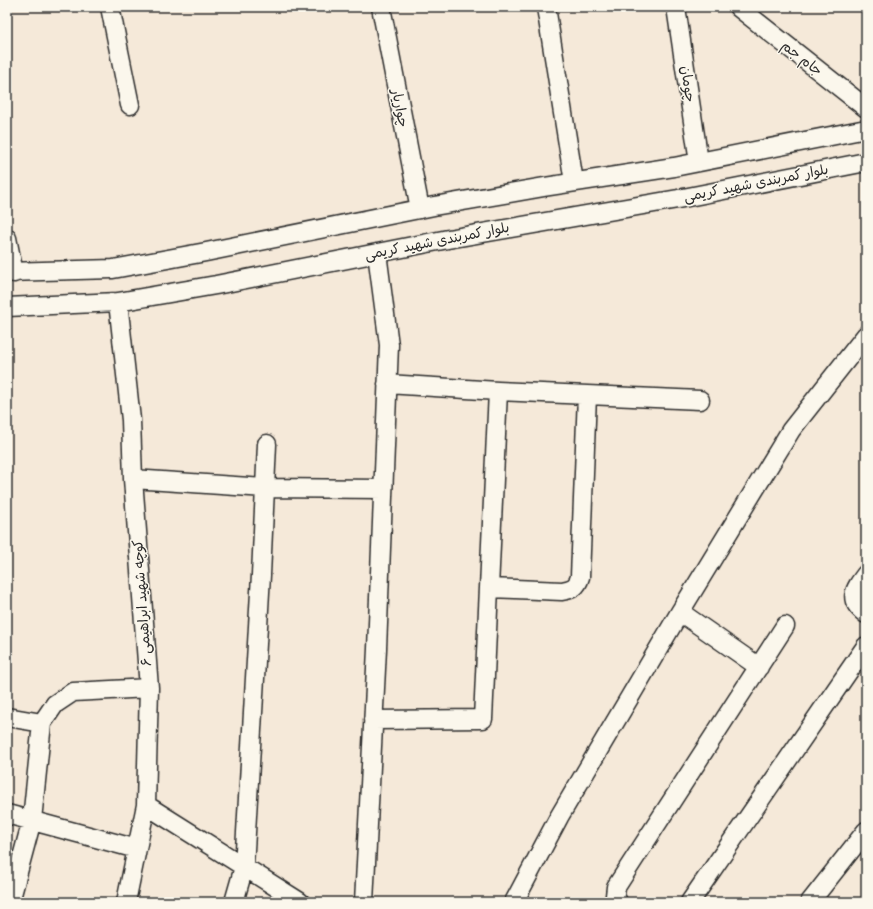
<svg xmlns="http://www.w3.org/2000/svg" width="873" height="909" font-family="Sriracha,'Playpen Sans Arabic',sans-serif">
<rect width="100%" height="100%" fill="#f5e9d9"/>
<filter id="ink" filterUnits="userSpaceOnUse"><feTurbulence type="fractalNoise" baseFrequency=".025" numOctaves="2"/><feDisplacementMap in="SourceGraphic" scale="8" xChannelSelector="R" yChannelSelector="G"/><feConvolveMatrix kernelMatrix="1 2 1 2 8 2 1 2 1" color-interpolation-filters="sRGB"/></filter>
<g filter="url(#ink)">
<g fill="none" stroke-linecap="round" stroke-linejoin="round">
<defs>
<path id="minor" d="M110,7L130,105
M381,7L420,209
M546,7L574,182
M676,7L699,162
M738,7L866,108
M7,238L14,273
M7,272L113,269L206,252L434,206L544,187L674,167L866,129
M118,302L131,420L133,479L149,688L146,805L126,902
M7,307L118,302L216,285L448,239L678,199L866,162
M387,384L498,391L700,400
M133,479L265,488L383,489
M866,574C854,590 847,600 866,614
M489,588L562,591C573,589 577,587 580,577L587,395
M680,612L759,667
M7,717L42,723
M373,720L483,719L498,391
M146,805L300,902
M7,814L137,849
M10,902L32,820L42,723L55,704L73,692L149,688
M234,902L244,867L261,575L267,444
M364,902L377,649L389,345L377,253
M514,902L559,817L680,612L791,430L866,335
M618,902L615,896L616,887L785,626
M690,902L866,646
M810,902L866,831"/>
</defs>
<use href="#minor" stroke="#2b2b2b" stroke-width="21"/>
<use href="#minor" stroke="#fbf7ec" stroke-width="18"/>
</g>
</g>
<g text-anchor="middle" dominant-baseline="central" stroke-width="3" stroke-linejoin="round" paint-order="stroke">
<g font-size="14" fill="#2b2b2b" stroke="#fbf7ec">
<text transform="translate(802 58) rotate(38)">جام جم</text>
<text transform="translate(688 84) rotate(82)">چومان</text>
<text transform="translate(400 108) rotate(79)">چواریار</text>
<text transform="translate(756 183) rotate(-11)">بلوار کمربندی شهید کریمی</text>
<text transform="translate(437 241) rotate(-11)">بلوار کمربندی شهید کریمی</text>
<text transform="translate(142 603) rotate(-94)">کوچه شهید ابراهیمی ۶</text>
</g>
</g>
<rect width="873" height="909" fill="none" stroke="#fbf7ec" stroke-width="24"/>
<rect x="12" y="12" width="849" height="885" fill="none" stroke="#2b2b2b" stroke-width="1.5" filter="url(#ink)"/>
</svg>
